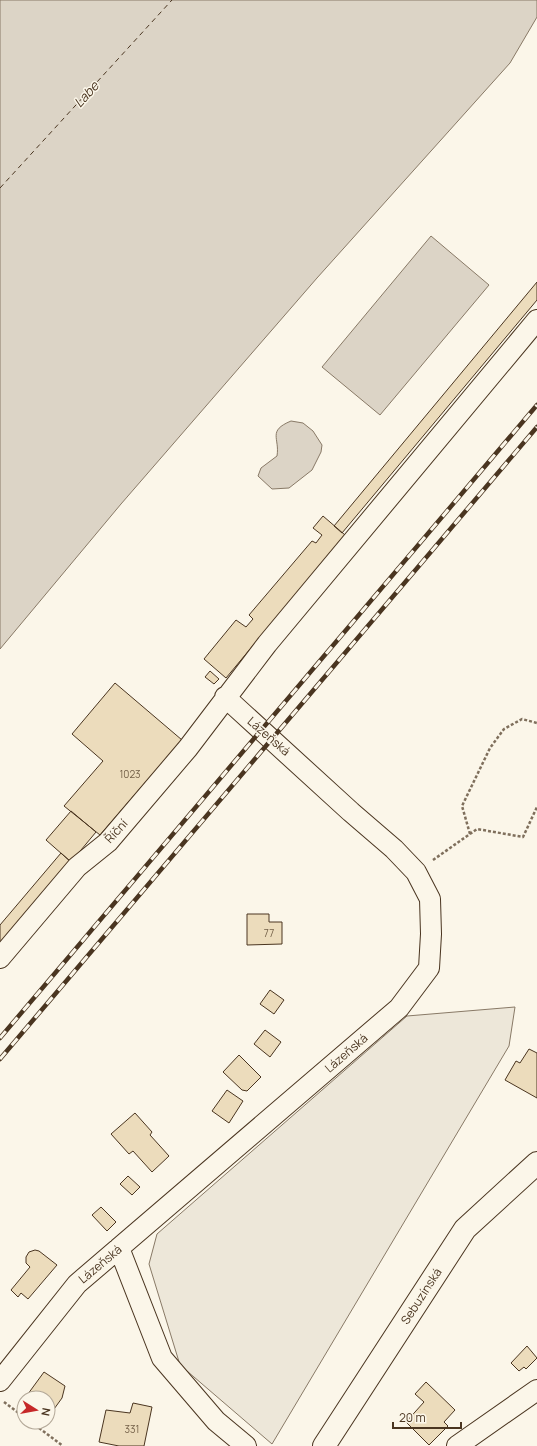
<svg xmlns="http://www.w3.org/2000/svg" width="537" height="1446" font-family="Manrope,sans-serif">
<rect width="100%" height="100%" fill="#fbf6e9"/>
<path fill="#ede7d9" stroke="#887966" d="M515,1007L509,1046L272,1444L180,1365L149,1264L157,1234L407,1016Z"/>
<path fill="#dcd4c6" stroke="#887966" d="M0,0H537V17L510,63L317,278L121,504L0,649Z
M431,236L489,285L380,415L322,367Z
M291,421L303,423L313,431L322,445L321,452L312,470L289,488L272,489L258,476L261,468L277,456C280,438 267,431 291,421Z"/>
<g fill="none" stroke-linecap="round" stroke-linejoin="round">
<path stroke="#4a3520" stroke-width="1" stroke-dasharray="5 4" stroke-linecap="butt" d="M0,188L172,0"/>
</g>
<path fill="#ecdcbc" stroke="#4a3520" d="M537,282V300L342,533L334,526Z
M323,516L345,535L226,678L204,659L236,620L246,627L253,619L249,615L312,541L316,543L322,535L313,528Z
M210,671L219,679L214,684L205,677Z
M115,683L182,740L100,835L64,806L103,761L72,734Z
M71,811L96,832L71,862L46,840Z
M61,853L71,862L0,945V925Z
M247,914H269V922H282V944L247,945Z
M270,990L284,1000L274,1014L260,1004Z
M265,1030L281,1042L270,1057L254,1044Z
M529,1049L537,1053V1098L505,1080L516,1061L520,1063Z
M239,1055L261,1077L247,1091L242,1090L223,1072Z
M227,1090L243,1101L229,1123L212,1111Z
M135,1113L152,1132L150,1135L169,1156L152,1172L133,1151L129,1154L111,1134Z
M128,1176L140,1187L132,1195L120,1184Z
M101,1207L116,1222L107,1231L92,1215Z
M35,1250L39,1251L57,1265L28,1299L21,1293L18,1297L11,1290L30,1267L26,1263V1257L29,1252Z
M527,1346L537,1358L526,1369L524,1367L519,1371L511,1363Z
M44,1372L65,1386L62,1398L49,1416L48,1398H25Z
M426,1382L455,1410L444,1422L448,1426L429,1445L406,1422L424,1402L415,1394Z
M133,1403L152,1407L144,1446H119L99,1442L106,1410L130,1413Z"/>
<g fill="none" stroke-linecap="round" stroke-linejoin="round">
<defs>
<path id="street" d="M0,958L77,867L108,842L188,748L267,644L537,320
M119,1248L162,1358L216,1421L246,1446
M0,1381L77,1284L399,1008L429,968L431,934L430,899L416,872L394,849L351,812L225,697
M457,1446L537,1390"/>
<path id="secondary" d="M324,1446L465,1229L537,1163"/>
</defs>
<use href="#street" stroke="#4a3520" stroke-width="22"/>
<use href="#secondary" stroke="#4a3520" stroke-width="24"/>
<path stroke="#7f6f5c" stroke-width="2.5" stroke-dasharray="3 2" stroke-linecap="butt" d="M470,834L462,806L490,748L504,729L522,719L537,723
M433,860L477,829L523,837L537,807
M4,1402L24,1417
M31,1422L63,1446"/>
<use href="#street" stroke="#fbf6e9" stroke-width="20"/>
<use href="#secondary" stroke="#fbf6e9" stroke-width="22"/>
<defs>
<path id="rail" d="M0,1038L537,405
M0,1059L537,427"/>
</defs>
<use href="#rail" stroke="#4a3520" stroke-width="4.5"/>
<use href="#rail" stroke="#fbf6e9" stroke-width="3" stroke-dasharray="9" stroke-linecap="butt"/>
</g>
<g text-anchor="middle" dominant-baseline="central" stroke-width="3" stroke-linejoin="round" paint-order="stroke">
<g font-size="10" fill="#725f47">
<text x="130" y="774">1023</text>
<text x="269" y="933">77</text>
<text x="132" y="1429">331</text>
</g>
<g font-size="12" fill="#4a3520" stroke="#fbf6e9">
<text transform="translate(269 736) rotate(41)">Lázeňská</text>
<text transform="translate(116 831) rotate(-48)">Říční</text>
<text transform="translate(346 1053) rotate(-41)">Lázeňská</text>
<text transform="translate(100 1264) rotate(-40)">Lázeňská</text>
<text transform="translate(421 1296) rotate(-57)">Sebuzínská</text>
</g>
<g font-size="13" font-style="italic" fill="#4a3520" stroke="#fbf6e9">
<text transform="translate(86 94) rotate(-48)">Labe</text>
</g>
</g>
<g transform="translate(36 1410) rotate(101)"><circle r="19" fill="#fbf6e9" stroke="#b4a999"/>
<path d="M0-3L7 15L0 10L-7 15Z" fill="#c62828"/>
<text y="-6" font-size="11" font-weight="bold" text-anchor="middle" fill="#4a3520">N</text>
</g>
<path d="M393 1422v6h68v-6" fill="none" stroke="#4a3520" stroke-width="2"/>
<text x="399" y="1422" font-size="12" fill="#4a3520" stroke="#fbf6e9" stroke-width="3" paint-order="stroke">20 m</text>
</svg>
